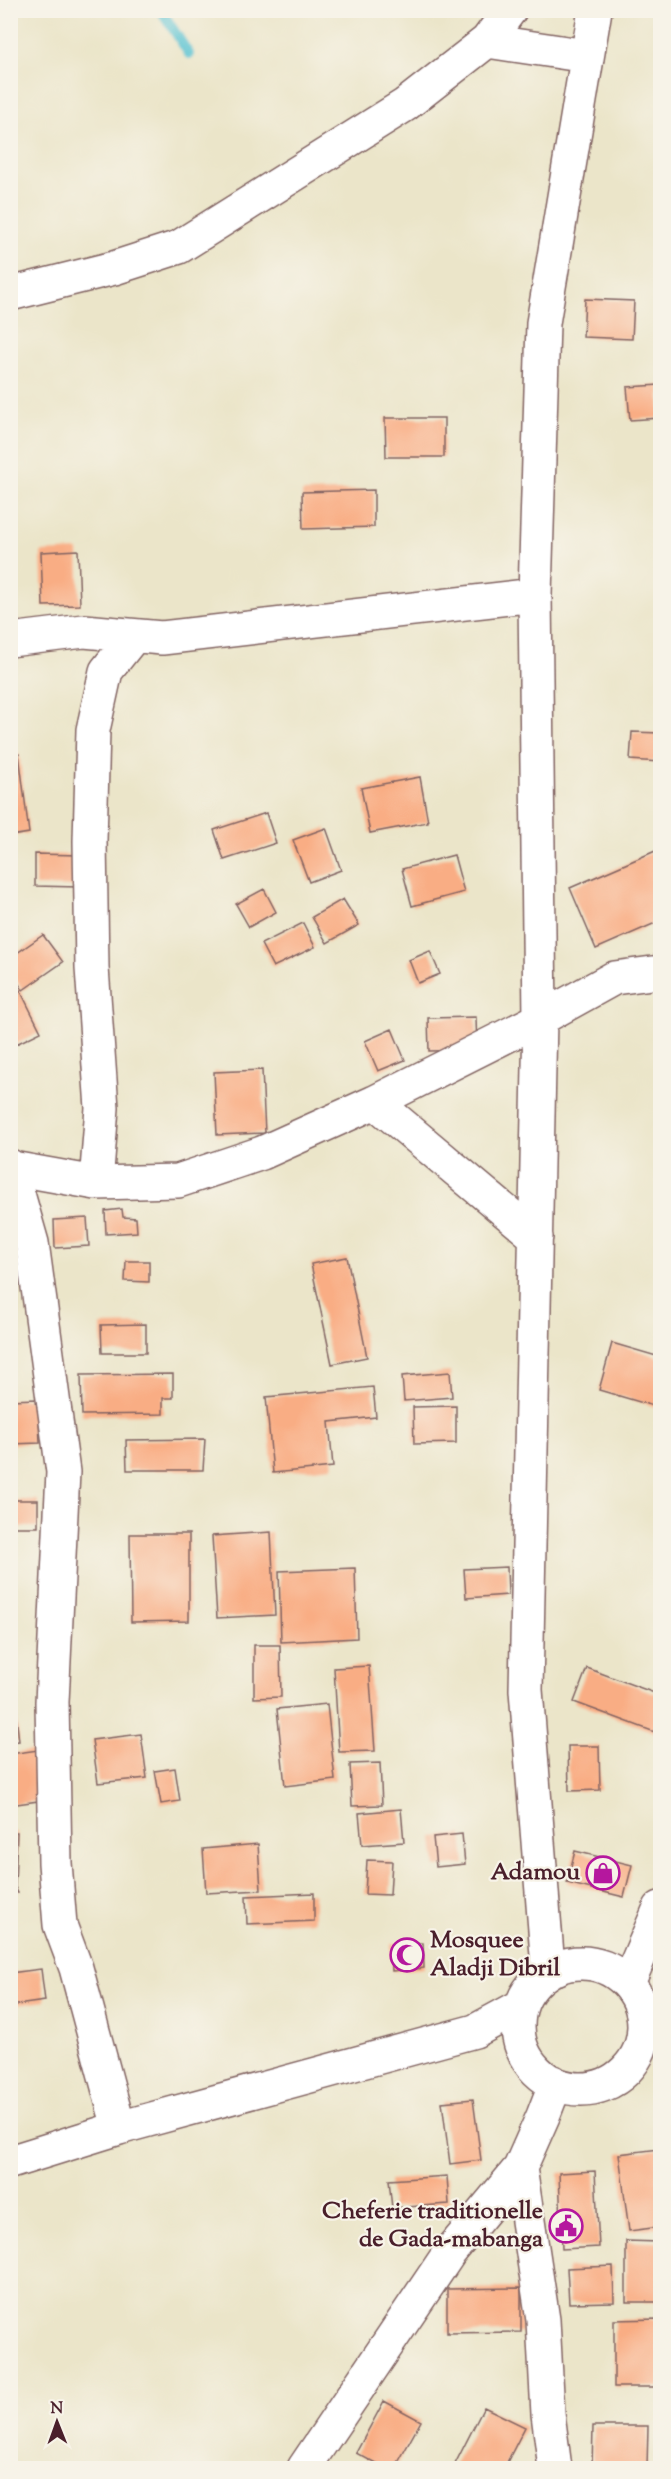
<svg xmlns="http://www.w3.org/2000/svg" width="671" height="2479" font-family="'Sorts Mill Goudy',serif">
<rect width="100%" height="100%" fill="#f7f3e8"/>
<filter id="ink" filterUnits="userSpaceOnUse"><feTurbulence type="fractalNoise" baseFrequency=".0167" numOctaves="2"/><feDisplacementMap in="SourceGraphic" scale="12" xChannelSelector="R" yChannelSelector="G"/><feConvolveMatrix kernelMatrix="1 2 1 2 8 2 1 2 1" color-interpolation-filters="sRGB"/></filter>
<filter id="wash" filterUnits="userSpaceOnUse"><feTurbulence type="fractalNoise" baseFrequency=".008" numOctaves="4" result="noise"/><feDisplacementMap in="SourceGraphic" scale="24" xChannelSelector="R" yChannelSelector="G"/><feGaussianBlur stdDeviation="1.35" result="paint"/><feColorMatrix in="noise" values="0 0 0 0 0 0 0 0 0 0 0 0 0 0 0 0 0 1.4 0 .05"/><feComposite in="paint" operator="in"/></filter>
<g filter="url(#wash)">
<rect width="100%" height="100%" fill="#ebe5c9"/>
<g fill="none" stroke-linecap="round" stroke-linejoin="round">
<path stroke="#57c2d2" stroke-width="10" d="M161,10L189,54"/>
</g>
<g id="blocks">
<path fill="#f9ad84" d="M585,299L634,301L632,339L583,337Z
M660,385V418L630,420L627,387Z
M385,418H444V457H386Z
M374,490V527L303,529L302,492Z
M78,550L80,605L43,606L41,552Z
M632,732L660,733V762L630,760Z
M19,754L29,833L10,836V755Z
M420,777L428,822L370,833L361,788Z
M266,813L276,843L224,860L214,830Z
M326,828L341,870L309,882L293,840Z
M660,849V921L596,949L570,888Z
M35,854L79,855V887L35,886Z
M454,855L464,892L412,906L402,869Z
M264,889L276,912L249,927L236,904Z
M343,899L359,925L327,943L312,917Z
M303,923L315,947L273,967L261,944Z
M43,935L63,962L23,990L10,972V958Z
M430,951L440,974L418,983L409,960Z
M19,988L41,1032L10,1047V992Z
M476,1017L477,1050L429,1051L428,1018Z
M392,1029L405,1060L378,1071L365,1041Z
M262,1070L265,1133L217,1135L214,1072Z
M122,1209L123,1217L136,1218L137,1232L106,1234L105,1211Z
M87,1218L89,1246L55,1248L54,1220Z
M347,1257L367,1357L332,1364L311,1264Z
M126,1261H149V1282L125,1281Z
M146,1324V1353H102L101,1325Z
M612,1343L660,1357V1408L599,1390Z
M450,1372L452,1397L404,1401L402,1376Z
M173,1374V1398H163V1414L82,1415L81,1375Z
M373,1387L376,1417L329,1422L333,1467L273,1473L266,1397Z
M38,1399L40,1443L10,1444V1400Z
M456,1406V1443L414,1444L413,1407Z
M205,1439L203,1470H127L126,1440Z
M10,1500H38V1527H10Z
M271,1532L275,1615L217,1618L212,1536Z
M10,1534H13L15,1595H10Z
M130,1534H189V1621L131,1622Z
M507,1567L508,1595L466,1598L464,1569Z
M355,1568L357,1638L281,1642L279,1571Z
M254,1645H280L281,1697L254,1698Z
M369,1666L375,1751L339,1752L334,1668Z
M587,1668L660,1695V1734L574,1702Z
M327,1704L335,1780L285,1786L277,1709Z
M10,1707H15L19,1741L10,1742Z
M141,1734L147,1778L98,1783L92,1740Z
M568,1746H599L600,1790L569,1791Z
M38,1750L45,1800L10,1805V1754Z
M380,1763L382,1805L352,1806L350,1764Z
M175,1768L180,1801L161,1804L155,1771Z
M401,1809L404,1842L362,1845L359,1813Z
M10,1832H17L15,1887L18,1893H10Z
M462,1834L465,1864L436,1867L433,1837Z
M258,1844L261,1890L206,1893L203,1849Z
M575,1851L632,1865L624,1897L567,1883Z
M367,1860L392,1861L390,1895L365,1894Z
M314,1893V1921L247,1924L246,1896Z
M423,1943L424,1968L392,1971L391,1944Z
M41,1969L45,2001L10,2006V1973Z
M473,2099L481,2160L450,2164L442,2102Z
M659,2149L660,2227L629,2231L619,2154Z
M595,2171L599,2247L562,2249L559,2173Z
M447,2176L449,2204L392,2208L389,2180Z
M626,2241L660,2242V2302H626Z
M613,2266L614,2302L569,2303L567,2268Z
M521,2288V2332L447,2333V2289Z
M660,2319V2387H614V2320Z
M384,2401L421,2421L395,2468H384L356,2453Z
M484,2407L525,2427L504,2468H453Z
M593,2426H648L647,2468H592Z"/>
</g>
</g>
<g filter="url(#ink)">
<use href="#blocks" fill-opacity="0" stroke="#826462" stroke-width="1.5"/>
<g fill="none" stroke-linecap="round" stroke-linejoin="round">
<defs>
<path id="minor" d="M487,41L587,56
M10,294L114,268L179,247L405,105L487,41L510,10
M10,640L84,631L162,638L535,595
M375,1102L536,1237
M10,1166L32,1243L63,1472L52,1702L55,1863L60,1925L76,1968L119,2128
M12,1168L96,1183L178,1181L262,1153L375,1102L540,1019L614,978L660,972
M96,1183L102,1108L92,968L90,841L93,730L106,671L134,636
M518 2026a63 63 0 1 1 126 0a63 63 0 1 1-126 0Z
M558,1968L547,1955L526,1690L540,1019L535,595L543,323L595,10
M625,1981L632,1974L660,1908
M10,2162L119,2128L475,2031L521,2006
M520,2168L543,2320L548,2414L555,2468
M304,2468L450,2252L520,2168L543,2116L553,2090V2082"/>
</defs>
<use href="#minor" stroke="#826462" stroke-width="36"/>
<use href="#minor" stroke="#fff" stroke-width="33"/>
</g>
</g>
<defs>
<symbol id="shop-ring" viewBox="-11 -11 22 22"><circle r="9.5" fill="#f7f3e8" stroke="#b5179e" stroke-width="1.5"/><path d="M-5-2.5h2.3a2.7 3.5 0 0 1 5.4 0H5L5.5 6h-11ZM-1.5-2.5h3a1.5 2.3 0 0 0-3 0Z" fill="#b5179e"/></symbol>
<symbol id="mosque-ring" viewBox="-11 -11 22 22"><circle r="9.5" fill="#f7f3e8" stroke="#b5179e" stroke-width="1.5"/><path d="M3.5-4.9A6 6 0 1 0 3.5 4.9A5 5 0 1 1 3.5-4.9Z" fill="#b5179e"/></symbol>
<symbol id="civic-ring" viewBox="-11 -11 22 22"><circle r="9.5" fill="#f7f3e8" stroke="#b5179e" stroke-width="1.5"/><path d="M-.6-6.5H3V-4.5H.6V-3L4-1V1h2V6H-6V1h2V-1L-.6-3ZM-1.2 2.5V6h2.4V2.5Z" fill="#b5179e"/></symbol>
</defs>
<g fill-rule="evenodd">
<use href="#shop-ring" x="584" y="1854" width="38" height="38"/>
<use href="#mosque-ring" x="388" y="1936" width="38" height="38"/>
<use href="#civic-ring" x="547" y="2207" width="38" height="38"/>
</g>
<g text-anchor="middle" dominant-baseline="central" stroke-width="4.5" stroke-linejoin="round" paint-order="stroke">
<g font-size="24" font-weight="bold" fill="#4a1f2b" stroke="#f7f3e8" text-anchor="end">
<text x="580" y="1873">Adamou</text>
<text x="430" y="1941" text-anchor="start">Mosquee<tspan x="430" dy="28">Aladji Dibril</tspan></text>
<text x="543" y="2212">Cheferie traditionelle<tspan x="543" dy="28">de Gada-mabanga</tspan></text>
</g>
</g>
<rect width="671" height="2479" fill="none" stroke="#f7f3e8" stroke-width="36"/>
<g transform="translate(57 2422) rotate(359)" stroke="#f7f3e8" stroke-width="4.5" paint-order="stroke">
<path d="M0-4.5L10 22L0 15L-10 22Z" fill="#4a1f2b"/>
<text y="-9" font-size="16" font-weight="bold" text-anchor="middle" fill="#4a1f2b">N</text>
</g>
</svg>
